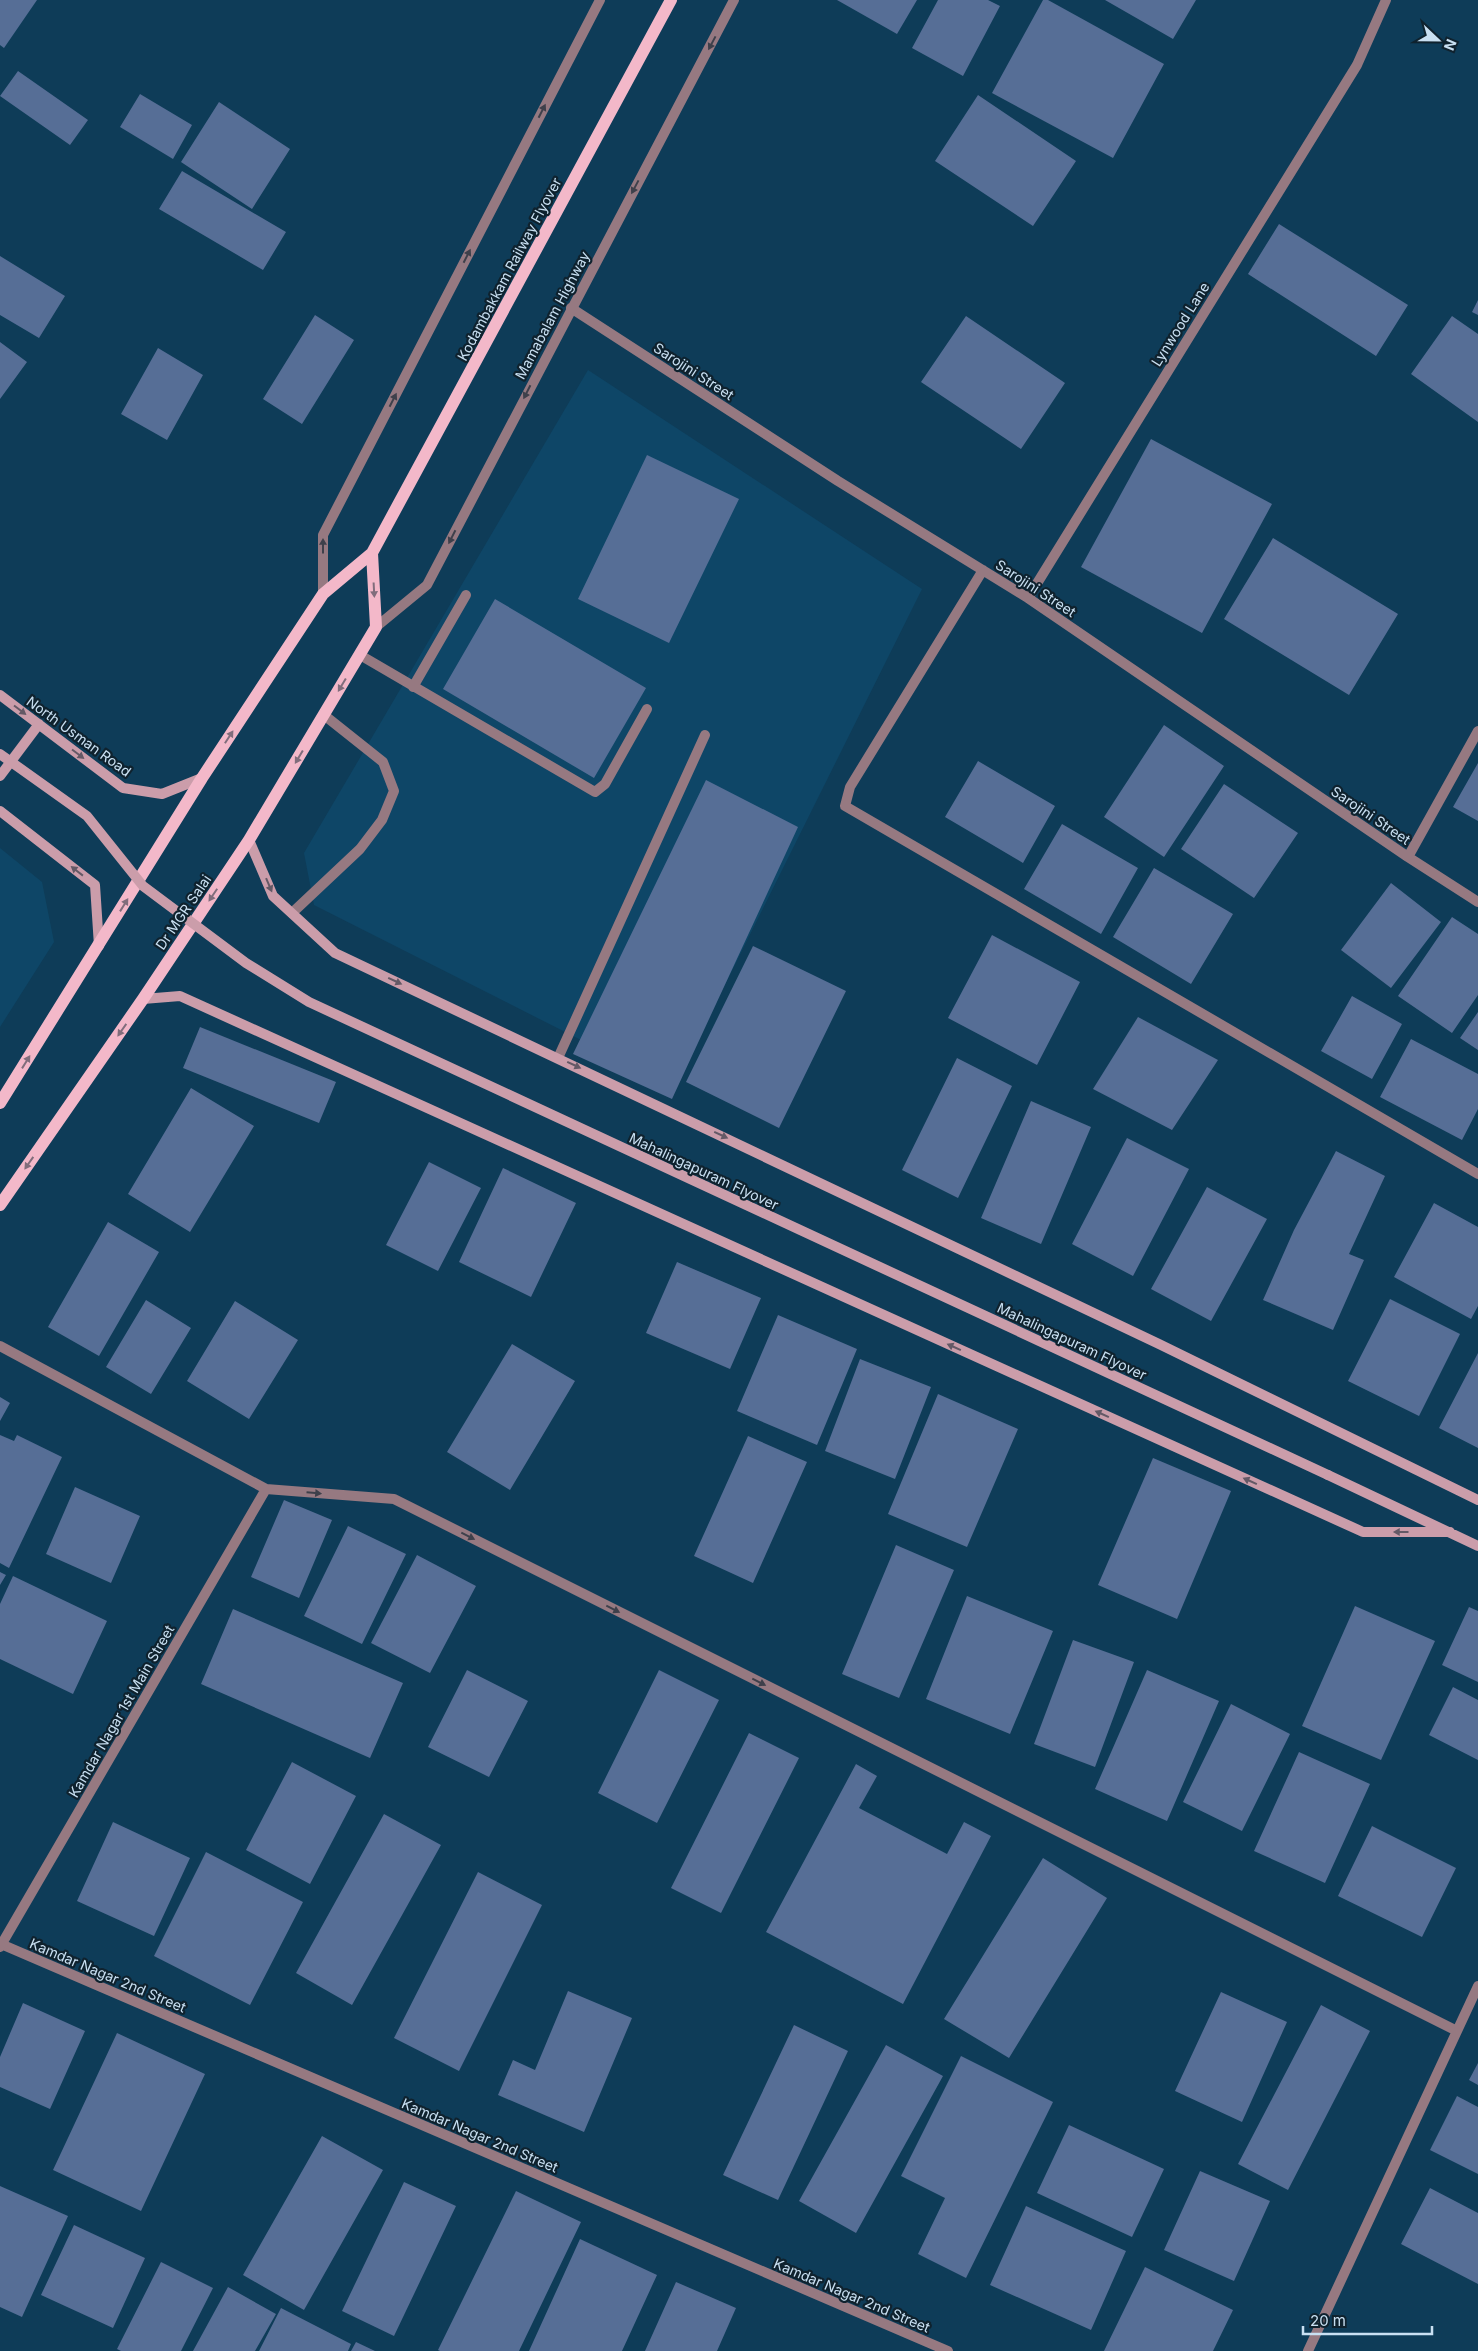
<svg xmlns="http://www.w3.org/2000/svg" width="1478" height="2351" font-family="Inter,sans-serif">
<rect width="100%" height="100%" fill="#0e3c58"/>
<path fill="#0e4667" d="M588,370L922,589L674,1087L314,905L304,853Z
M0,848L42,882L54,942L0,1027Z"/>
<path fill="#566e96" d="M0,0H37L4,48L0,45Z
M837,0H917L897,34Z
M938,0H988L1000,6L963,76L912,48Z
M1043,0H1048L1164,64L1113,158L992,93Z
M1105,0H1196L1173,39Z
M18,71L88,120L70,145L0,96Z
M140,94L192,125L173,159L120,127Z
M978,95L1076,161L1033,226L935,161Z
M219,102L290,149L252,209L181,162Z
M182,171L286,232L263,270L159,209Z
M1279,224L1408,305L1376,356L1248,274Z
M0,256L65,296L39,338L0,315Z
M1478,300V315L1472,312Z
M315,315L354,340L302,424L263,399Z
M966,316L1065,383L1021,449L921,382Z
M1452,316L1478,334V422L1411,374Z
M0,342L27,362L0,399Z
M158,348L203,375L167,440L121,414Z
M1151,439L1272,504L1202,633L1081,567Z
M647,455L739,499L669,643L578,599Z
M1273,538L1398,614L1349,695L1224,619Z
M495,599L646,688L594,778L443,689Z
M1164,725L1224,766L1164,857L1104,817Z
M978,761L1055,806L1023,863L945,817Z
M1478,763V821L1453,807Z
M706,780L798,827L672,1099L573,1054Z
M1224,784L1298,833L1254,898L1181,849Z
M1062,824L1138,868L1101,934L1024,889Z
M1154,868L1233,914L1191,984L1113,937Z
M1391,883L1441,922L1391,988L1341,950Z
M1452,917L1478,934V995L1452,1033L1398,996Z
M992,935L1080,982L1037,1065L948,1018Z
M753,946L846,991L779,1128L686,1082Z
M1352,996L1402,1024L1372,1079L1321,1051Z
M1478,1012V1050L1460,1038Z
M1138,1017L1218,1060L1172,1130L1093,1089Z
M200,1027L336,1082L319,1123L183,1068Z
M1411,1039L1478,1074V1109L1462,1140L1380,1097Z
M957,1058L1012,1086L958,1198L902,1170Z
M191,1088L254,1126L190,1232L128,1194Z
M1031,1101L1091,1127L1041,1244L981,1218Z
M1127,1138L1189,1169L1133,1276L1072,1244Z
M1336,1151L1385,1176L1349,1254L1364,1260L1333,1330L1263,1300L1294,1230Z
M429,1162L481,1188L438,1271L386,1245Z
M503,1168L576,1203L531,1297L459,1262Z
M1207,1187L1267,1219L1211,1321L1151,1289Z
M1434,1203L1478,1227V1306L1471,1319L1394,1277Z
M108,1222L159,1252L99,1356L48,1327Z
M677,1262L761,1298L730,1369L646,1333Z
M1390,1299L1460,1334L1419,1416L1348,1381Z
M146,1300L191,1328L151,1394L106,1367Z
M235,1301L298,1340L249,1419L187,1381Z
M778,1315L857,1349L817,1445L737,1411Z
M512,1344L575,1381L510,1490L447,1452Z
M1478,1353V1448L1439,1428Z
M860,1359L931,1387L895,1479L825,1451Z
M938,1394L1018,1429L967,1547L888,1514Z
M0,1397L10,1403L0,1421Z
M0,1435L14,1441L17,1435L62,1457L9,1568L0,1563Z
M748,1436L807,1462L753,1583L694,1556Z
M1153,1458L1231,1491L1177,1619L1098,1585Z
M75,1487L140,1516L111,1583L46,1554Z
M284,1500L332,1520L299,1598L251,1577Z
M348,1526L406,1554L362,1644L304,1616Z
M896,1545L954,1570L899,1698L842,1674Z
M417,1555L476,1586L430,1673L371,1643Z
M0,1572L6,1575L0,1585Z
M13,1576L107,1621L73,1694L0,1659V1604Z
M967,1596L1053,1631L1010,1734L926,1699Z
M1355,1606L1435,1641L1381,1760L1302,1726Z
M1469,1607L1478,1611V1682L1442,1665Z
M233,1609L403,1683L370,1758L201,1684Z
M1073,1640L1134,1662L1095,1767L1034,1744Z
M467,1670L528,1701L489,1777L428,1747Z
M659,1670L719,1700L657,1823L598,1793Z
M1147,1670L1219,1701L1167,1821L1095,1789Z
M1453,1687L1478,1700V1760L1429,1735Z
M1231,1704L1290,1734L1242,1831L1183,1802Z
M749,1733L799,1758L721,1913L671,1888Z
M1299,1752L1370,1784L1325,1883L1254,1851Z
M292,1762L356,1796L310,1884L246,1850Z
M856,1764L877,1776L859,1808L947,1854L964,1822L991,1836L903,2004L766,1932Z
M384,1814L441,1845L352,2005L296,1973Z
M113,1822L190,1858L154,1936L77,1901Z
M1372,1826L1456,1868L1422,1937L1338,1896Z
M206,1852L303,1902L250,2005L154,1956Z
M1043,1858L1107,1898L1009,2058L944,2019Z
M478,1872L542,1905L459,2071L394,2038Z
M568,1991L632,2018L584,2132L498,2095L513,2060L535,2070Z
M1221,1992L1287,2022L1242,2122L1175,2091Z
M23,2003L85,2031L50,2109L0,2087V2057Z
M1321,2005L1370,2031L1288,2190L1238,2164Z
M794,2025L848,2051L778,2200L723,2175Z
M117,2033L205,2074L141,2211L53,2170Z
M886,2045L943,2076L856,2233L799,2201Z
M961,2056L1053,2102L966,2278L918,2254L945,2198L901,2176Z
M1478,2063V2085L1469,2080Z
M1457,2096L1478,2107V2174L1430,2150Z
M1069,2125L1164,2169L1132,2237L1037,2193Z
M322,2136L383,2170L304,2310L243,2275Z
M1200,2171L1270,2201L1234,2281L1164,2250Z
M404,2182L456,2206L394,2336L342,2311Z
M0,2186L68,2216L22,2317L0,2307Z
M1430,2188L1478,2213V2284L1401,2244Z
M516,2191L581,2222L519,2351H440L438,2350Z
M1026,2206L1126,2251L1091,2330L990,2285Z
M74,2225L145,2258L113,2328L41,2295Z
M580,2239L657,2275L622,2351H529Z
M161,2262L213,2288L181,2351H121L117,2349Z
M1145,2267L1233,2310L1213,2351H1104Z
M676,2282L736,2308L717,2351H645Z
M228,2287L276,2314L255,2351H193Z
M281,2308L351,2344L348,2351H259Z
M356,2342L375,2351H351Z"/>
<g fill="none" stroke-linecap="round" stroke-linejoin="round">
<path stroke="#967981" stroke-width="10" d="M360,655L595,792L605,784L647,709
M413,687L466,595
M292,913L360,849L382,820L394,791L383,762L324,715"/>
<path stroke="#967981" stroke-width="10" d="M571,308L838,481L1028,598L1408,857L1478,902
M983,570L850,787L845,806L1478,1174
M1028,598L1357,65L1386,0
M1408,857L1478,731
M558,1058L705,735
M0,1346L266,1489L394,1499L1457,2031
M1,1944L948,2351
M0,1947L266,1489
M1308,2351L1478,1986"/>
<path stroke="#967981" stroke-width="10" d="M323,594V535L600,0
M376,627L427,585L734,0"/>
<path stroke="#cb9daa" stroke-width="10" d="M0,695L123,788L162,794L202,778
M0,776L39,724
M0,811L95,885L99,946
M249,840L273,896L335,953L1159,1344L1478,1500
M143,999L180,996L1363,1532H1450
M1328,1475L1478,1546"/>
<path stroke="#f3b8c9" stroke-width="12" d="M0,1103L202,778L323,594L372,553L671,0
M0,1205L143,999L249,840L376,627L372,553"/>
<path stroke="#cb9daa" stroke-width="10" d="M0,754L87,816L143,886L246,963L309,1002L1328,1475"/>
</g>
<defs><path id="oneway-solid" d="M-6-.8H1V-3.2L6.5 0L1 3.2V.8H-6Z" transform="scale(1.25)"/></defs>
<g fill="#3e404b">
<use href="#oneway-solid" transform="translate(712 43) rotate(118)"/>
<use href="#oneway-solid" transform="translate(542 111) rotate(-63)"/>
<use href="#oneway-solid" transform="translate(635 187) rotate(118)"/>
<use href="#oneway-solid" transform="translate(467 256) rotate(-63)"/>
<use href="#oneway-solid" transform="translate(527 392) rotate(117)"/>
<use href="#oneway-solid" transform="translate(393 400) rotate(-63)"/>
<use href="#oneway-solid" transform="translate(452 537) rotate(117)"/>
<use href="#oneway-solid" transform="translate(323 546) rotate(-90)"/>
<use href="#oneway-solid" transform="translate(314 1493) rotate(5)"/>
<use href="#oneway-solid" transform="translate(468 1536) rotate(27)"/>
<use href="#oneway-solid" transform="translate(613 1609) rotate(27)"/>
<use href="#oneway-solid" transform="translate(759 1682) rotate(27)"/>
</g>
<g fill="#816d7c">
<use href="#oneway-solid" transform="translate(374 590) rotate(87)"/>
<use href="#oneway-solid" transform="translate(342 685) rotate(121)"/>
<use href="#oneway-solid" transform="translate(229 737) rotate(-57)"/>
<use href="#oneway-solid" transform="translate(299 757) rotate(121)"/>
<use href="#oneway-solid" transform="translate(213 895) rotate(124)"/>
<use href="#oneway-solid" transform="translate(124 905) rotate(-58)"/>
<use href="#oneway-solid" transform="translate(122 1030) rotate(125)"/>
<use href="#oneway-solid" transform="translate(26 1062) rotate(-58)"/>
<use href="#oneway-solid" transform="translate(29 1163) rotate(125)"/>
</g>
<g fill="#645966">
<use href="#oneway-solid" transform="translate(20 710) rotate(37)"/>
<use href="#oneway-solid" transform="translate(78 754) rotate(37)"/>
<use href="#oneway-solid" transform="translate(77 871) rotate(-142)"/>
<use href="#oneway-solid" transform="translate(269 885) rotate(67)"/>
<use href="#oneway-solid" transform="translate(395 981) rotate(25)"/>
<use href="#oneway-solid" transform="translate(574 1065) rotate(25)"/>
<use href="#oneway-solid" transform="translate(721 1135) rotate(25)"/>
<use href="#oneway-solid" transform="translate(954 1347) rotate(-156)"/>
<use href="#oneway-solid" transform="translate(1102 1414) rotate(-156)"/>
<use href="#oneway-solid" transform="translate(1250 1481) rotate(-156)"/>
<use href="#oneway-solid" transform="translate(1401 1532) rotate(180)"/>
</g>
<g text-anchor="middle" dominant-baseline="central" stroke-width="4.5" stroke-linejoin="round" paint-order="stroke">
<g font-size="14" fill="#c9e0f2" stroke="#0f222e">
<text transform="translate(509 269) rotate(-62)">Kodambakkam Railway Flyover</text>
<text transform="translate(552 315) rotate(-62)">Mamabalam Highway</text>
<text transform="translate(1180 324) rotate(-58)">Lynwood Lane</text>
<text transform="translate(694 371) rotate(33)">Sarojini Street</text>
<text transform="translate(1036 588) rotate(33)">Sarojini Street</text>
<text transform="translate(79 736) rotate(36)">North Usman Road</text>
<text transform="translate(1371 815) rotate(34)">Sarojini Street</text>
<text transform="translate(183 912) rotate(-56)">Dr MGR Salai</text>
<text transform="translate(704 1171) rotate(25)">Mahalingapuram Flyover</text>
<text transform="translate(1072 1341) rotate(25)">Mahalingapuram Flyover</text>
<text transform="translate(121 1711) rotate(-60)">Kamdar Nagar 1st Main Street</text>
<text transform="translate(108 1975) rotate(23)">Kamdar Nagar 2nd Street</text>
<text transform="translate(480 2135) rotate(23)">Kamdar Nagar 2nd Street</text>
<text transform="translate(852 2295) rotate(23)">Kamdar Nagar 2nd Street</text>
</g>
</g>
<g transform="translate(1438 40) rotate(112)" stroke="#0f222e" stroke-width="4" paint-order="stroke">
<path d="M0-4L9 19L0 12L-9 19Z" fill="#c9e0f2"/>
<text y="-8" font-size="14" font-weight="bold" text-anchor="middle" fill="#c9e0f2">N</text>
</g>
<path d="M1303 2326v8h129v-8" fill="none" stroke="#c9e0f2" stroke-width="2.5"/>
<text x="1310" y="2326" font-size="15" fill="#c9e0f2" stroke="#0f222e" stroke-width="4" paint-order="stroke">20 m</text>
</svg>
